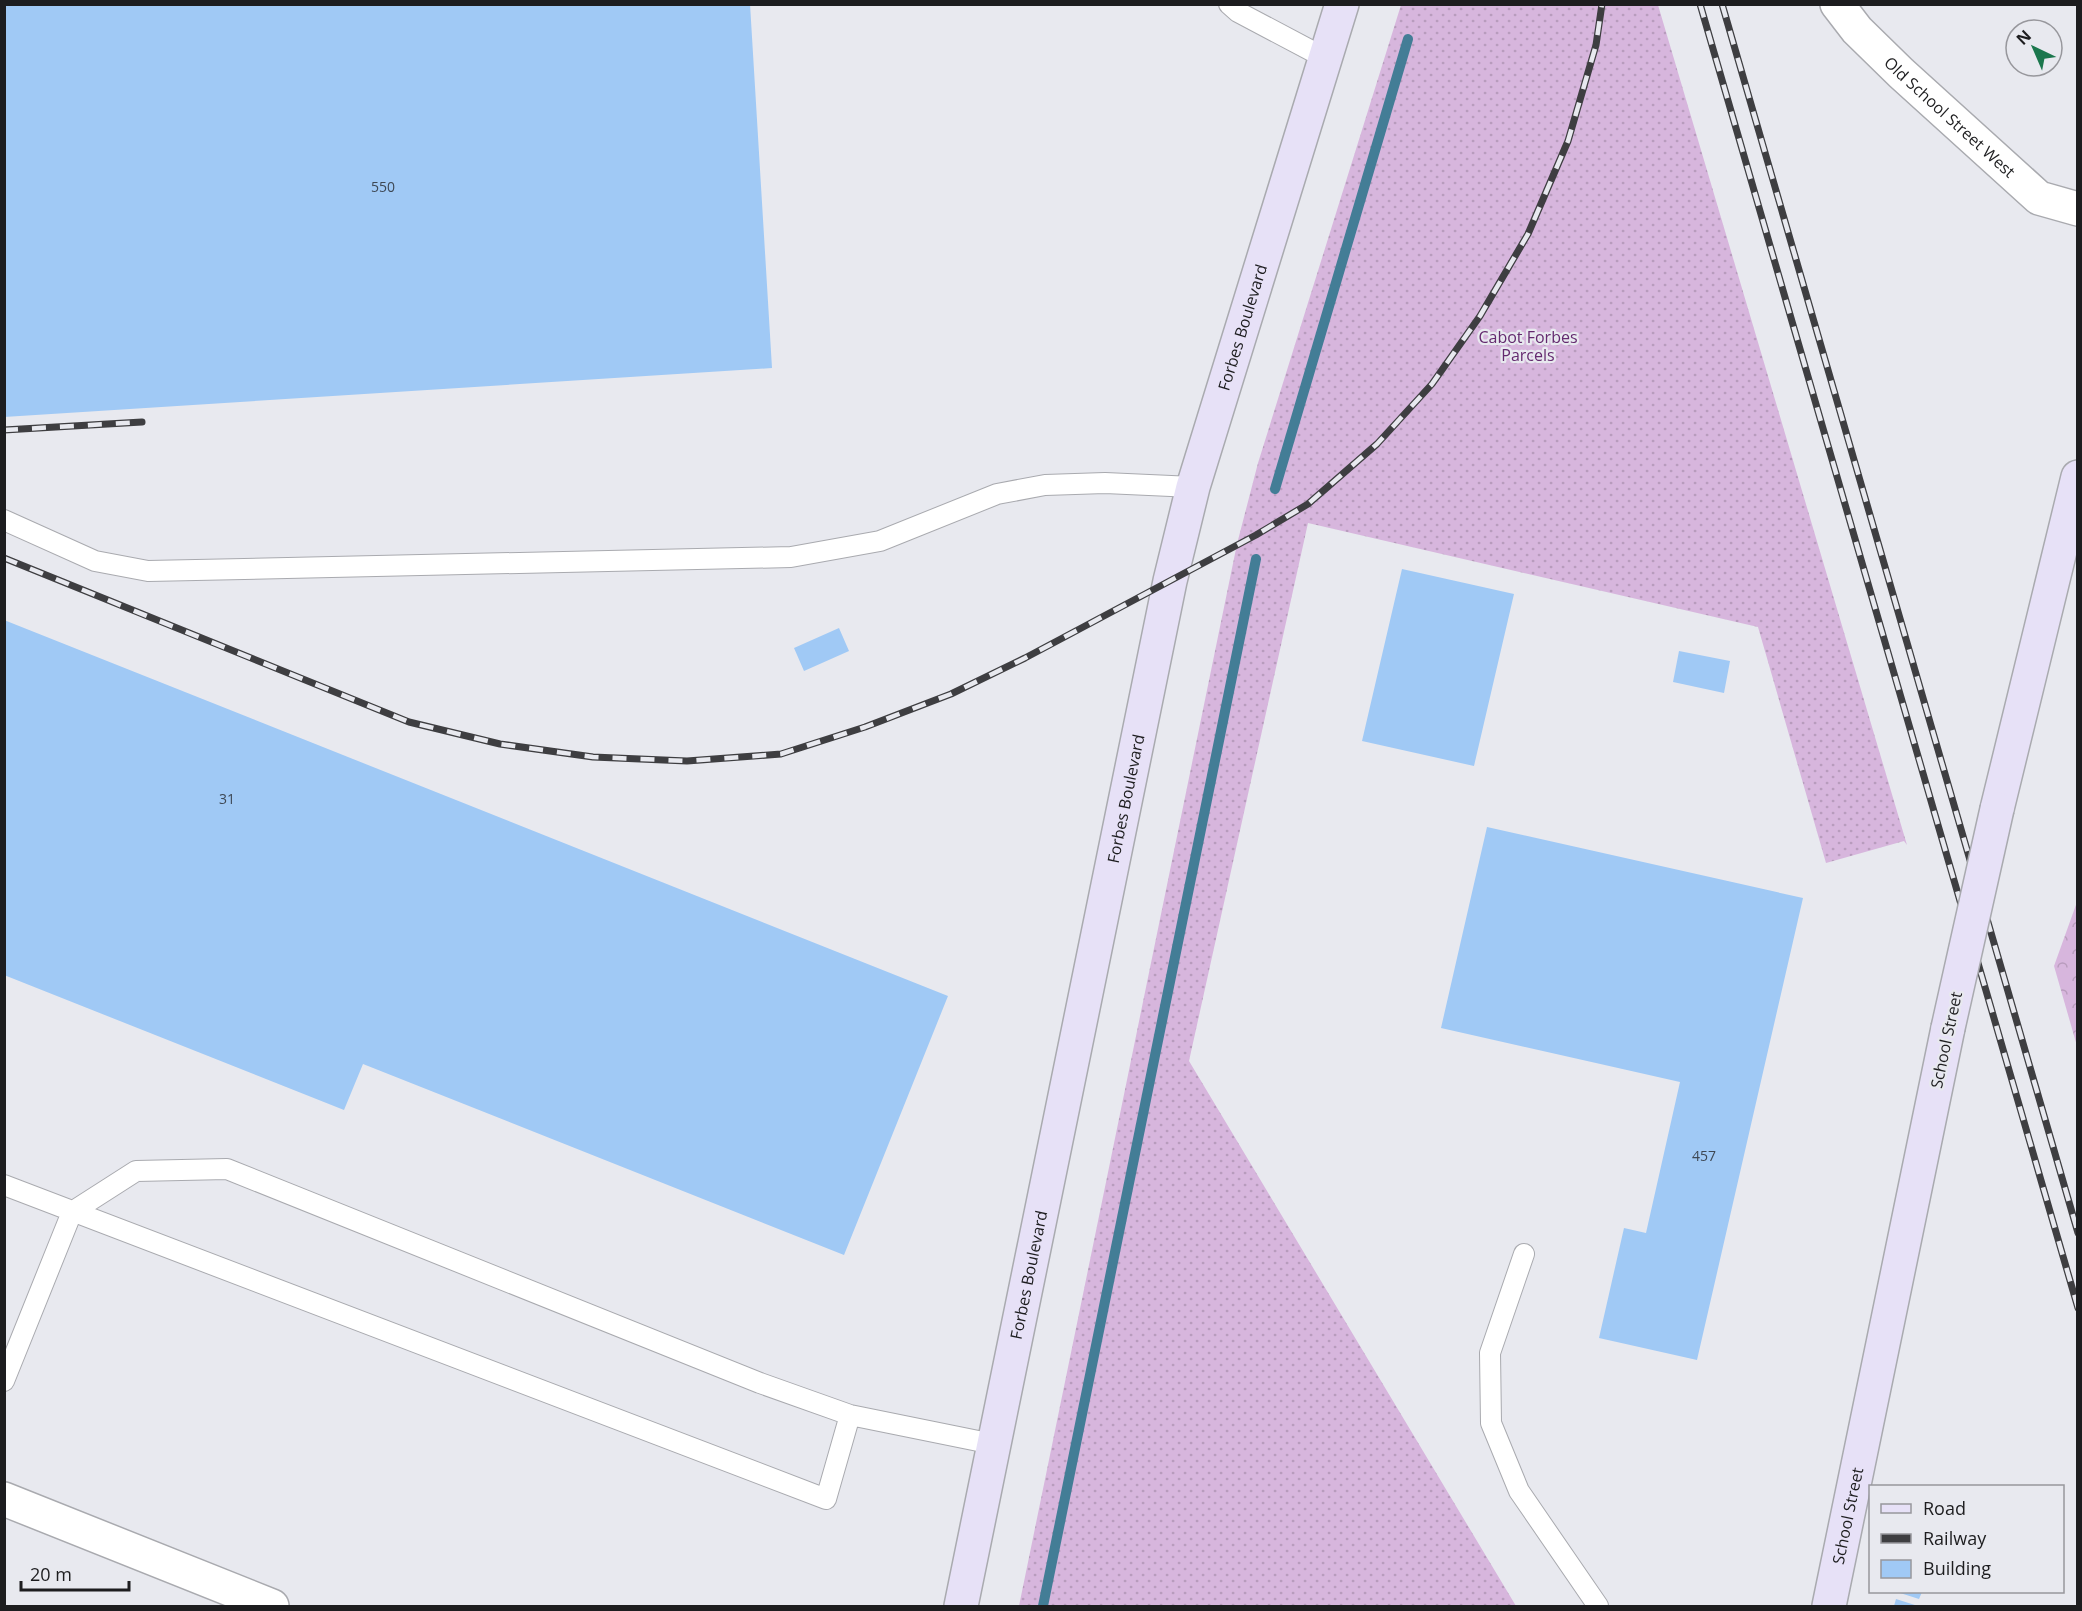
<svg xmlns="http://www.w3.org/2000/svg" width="2082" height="1611" font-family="'Open Sans',sans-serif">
<defs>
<pattern id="grass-dots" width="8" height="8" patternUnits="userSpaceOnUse" patternTransform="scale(1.5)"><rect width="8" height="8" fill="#d7b6dd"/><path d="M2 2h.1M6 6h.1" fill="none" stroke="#b89cbd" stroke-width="1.8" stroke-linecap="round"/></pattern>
<pattern id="forest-crowns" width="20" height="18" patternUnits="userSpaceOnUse" patternTransform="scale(1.5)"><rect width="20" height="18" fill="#d7b6dd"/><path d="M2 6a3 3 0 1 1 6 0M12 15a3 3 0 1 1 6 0" fill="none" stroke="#b89cbd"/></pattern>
</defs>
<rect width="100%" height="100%" fill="#e8e9ef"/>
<path fill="url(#grass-dots)" d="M1401,5H1658L1907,845L1904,841L1826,863L1758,627L1308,523L1189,1061L1516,1606H1019L1237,544L1258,463Z"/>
<path fill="url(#forest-crowns)" d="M2077,902V1046L2054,966Z"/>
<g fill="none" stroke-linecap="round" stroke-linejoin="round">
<path stroke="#437d96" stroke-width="10" d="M1275,489L1408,39
M1043,1606L1256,559"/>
</g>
<path fill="#a0c9f5" d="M4,4H750L772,368L4,417Z
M1402,569L1514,594L1474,766L1362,741Z
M4,620L948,996L844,1255L363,1064L344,1110L4,975Z
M839,628L849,651L804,671L794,648Z
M1679,651L1730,661L1724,693L1673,682Z
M1487,827L1803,898L1697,1360L1599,1338L1624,1228L1646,1233L1680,1082L1441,1028Z
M1897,1592H1922L1919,1599Z
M1896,1599L1918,1606H1894Z"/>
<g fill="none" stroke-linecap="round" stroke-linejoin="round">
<defs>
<path id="lane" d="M1229,4L1238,12L1325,58
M4,520L95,561L148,571L791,557L880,541L997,494L1045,485L1105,483L1193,487
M4,1185L826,1499L850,1415
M1524,1254L1490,1353L1491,1423L1519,1491L1598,1606
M4,1381L72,1212L136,1171L227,1169L760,1383L850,1415L993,1444"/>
<g id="street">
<path id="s1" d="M1837,4L1857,30L1901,73L2039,198L2078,209"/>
<path d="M4,1499L272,1606"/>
</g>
<g id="secondary">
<path d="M1997,809L2078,477"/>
<path id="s2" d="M961,1606L1170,581L1193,487L1342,4"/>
<path id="s3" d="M1829,1606L1948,1028"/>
</g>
</defs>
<use href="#lane" stroke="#a9aaaf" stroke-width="22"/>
<use href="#street" stroke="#a9aaaf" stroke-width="36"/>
<use href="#secondary" stroke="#a9aaaf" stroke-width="36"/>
<use href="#lane" stroke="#fff" stroke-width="20"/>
<use href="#street" stroke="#fff" stroke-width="33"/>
<use href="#secondary" stroke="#e7e1f7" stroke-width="33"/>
<defs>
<path id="rail" d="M1700,4L2078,1308
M1722,4L2078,1233
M4,430L142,422
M4,558L409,722L500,744L593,757L687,761L781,754L865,727L951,694L1025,658L1256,535L1308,504L1377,444L1432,384L1480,316L1528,234L1568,141L1596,45L1602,4"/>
</defs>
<use href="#rail" stroke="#3e3e41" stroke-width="7"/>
<use href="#rail" stroke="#e8e9ef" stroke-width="4.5" stroke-dasharray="14" stroke-linecap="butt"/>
<defs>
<path id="secondary-bridge" d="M1948,1028L1997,809"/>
</defs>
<use href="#secondary-bridge" stroke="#a9aaaf" stroke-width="36" stroke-linecap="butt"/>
<use href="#secondary-bridge" stroke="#e7e1f7" stroke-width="33"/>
</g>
<g text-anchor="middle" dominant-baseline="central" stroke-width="4.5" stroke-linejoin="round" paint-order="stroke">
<g font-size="14" fill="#3e4854">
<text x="383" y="186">550</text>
<text x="227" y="798">31</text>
<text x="1704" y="1155">457</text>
</g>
<g font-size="16" fill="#1d1d1f" stroke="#e8e9ef">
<text stroke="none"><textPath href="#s1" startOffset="160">Old School Street West</textPath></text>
<text stroke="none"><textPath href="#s2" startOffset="1310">Forbes Boulevard</textPath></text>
<text stroke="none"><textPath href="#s2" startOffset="824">Forbes Boulevard</textPath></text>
<text transform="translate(1946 1040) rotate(-78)">School Street</text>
<text stroke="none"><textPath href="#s2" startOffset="338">Forbes Boulevard</textPath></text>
<text stroke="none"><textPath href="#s3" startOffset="92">School Street</textPath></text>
</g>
<g font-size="16" fill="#642a6f" stroke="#e8e9ef">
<text x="1528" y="337">Cabot Forbes<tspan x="1528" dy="18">Parcels</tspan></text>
</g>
</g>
<rect width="2082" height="1611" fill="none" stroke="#1d1d1f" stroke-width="12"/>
<rect x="1869" y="1485" width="195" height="108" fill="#e8e9ef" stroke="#97979c" stroke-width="1.5"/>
<rect x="1881" y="1504" width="30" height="9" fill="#e7e1f7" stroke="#97979c" stroke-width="1.5"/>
<text x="1923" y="1515" font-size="18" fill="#1d1d1f">Road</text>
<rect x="1881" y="1534" width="30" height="9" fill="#3e3e41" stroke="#97979c" stroke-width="1.5"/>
<text x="1923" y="1545" font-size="18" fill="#1d1d1f">Railway</text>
<rect x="1881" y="1560" width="30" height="18" fill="#a0c9f5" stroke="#97979c" stroke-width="1.5"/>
<text x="1923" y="1575" font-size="18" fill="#1d1d1f">Building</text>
<g transform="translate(2034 48) rotate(316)"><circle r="28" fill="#e8e9ef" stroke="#97979c" stroke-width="1.5"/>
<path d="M0-4.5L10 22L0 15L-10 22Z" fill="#1b774d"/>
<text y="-9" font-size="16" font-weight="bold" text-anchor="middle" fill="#1d1d1f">N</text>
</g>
<path d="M21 1581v9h108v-9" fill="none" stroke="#1d1d1f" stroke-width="3"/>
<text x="30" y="1581" font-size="18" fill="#1d1d1f" stroke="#e8e9ef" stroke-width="4.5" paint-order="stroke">20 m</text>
</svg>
